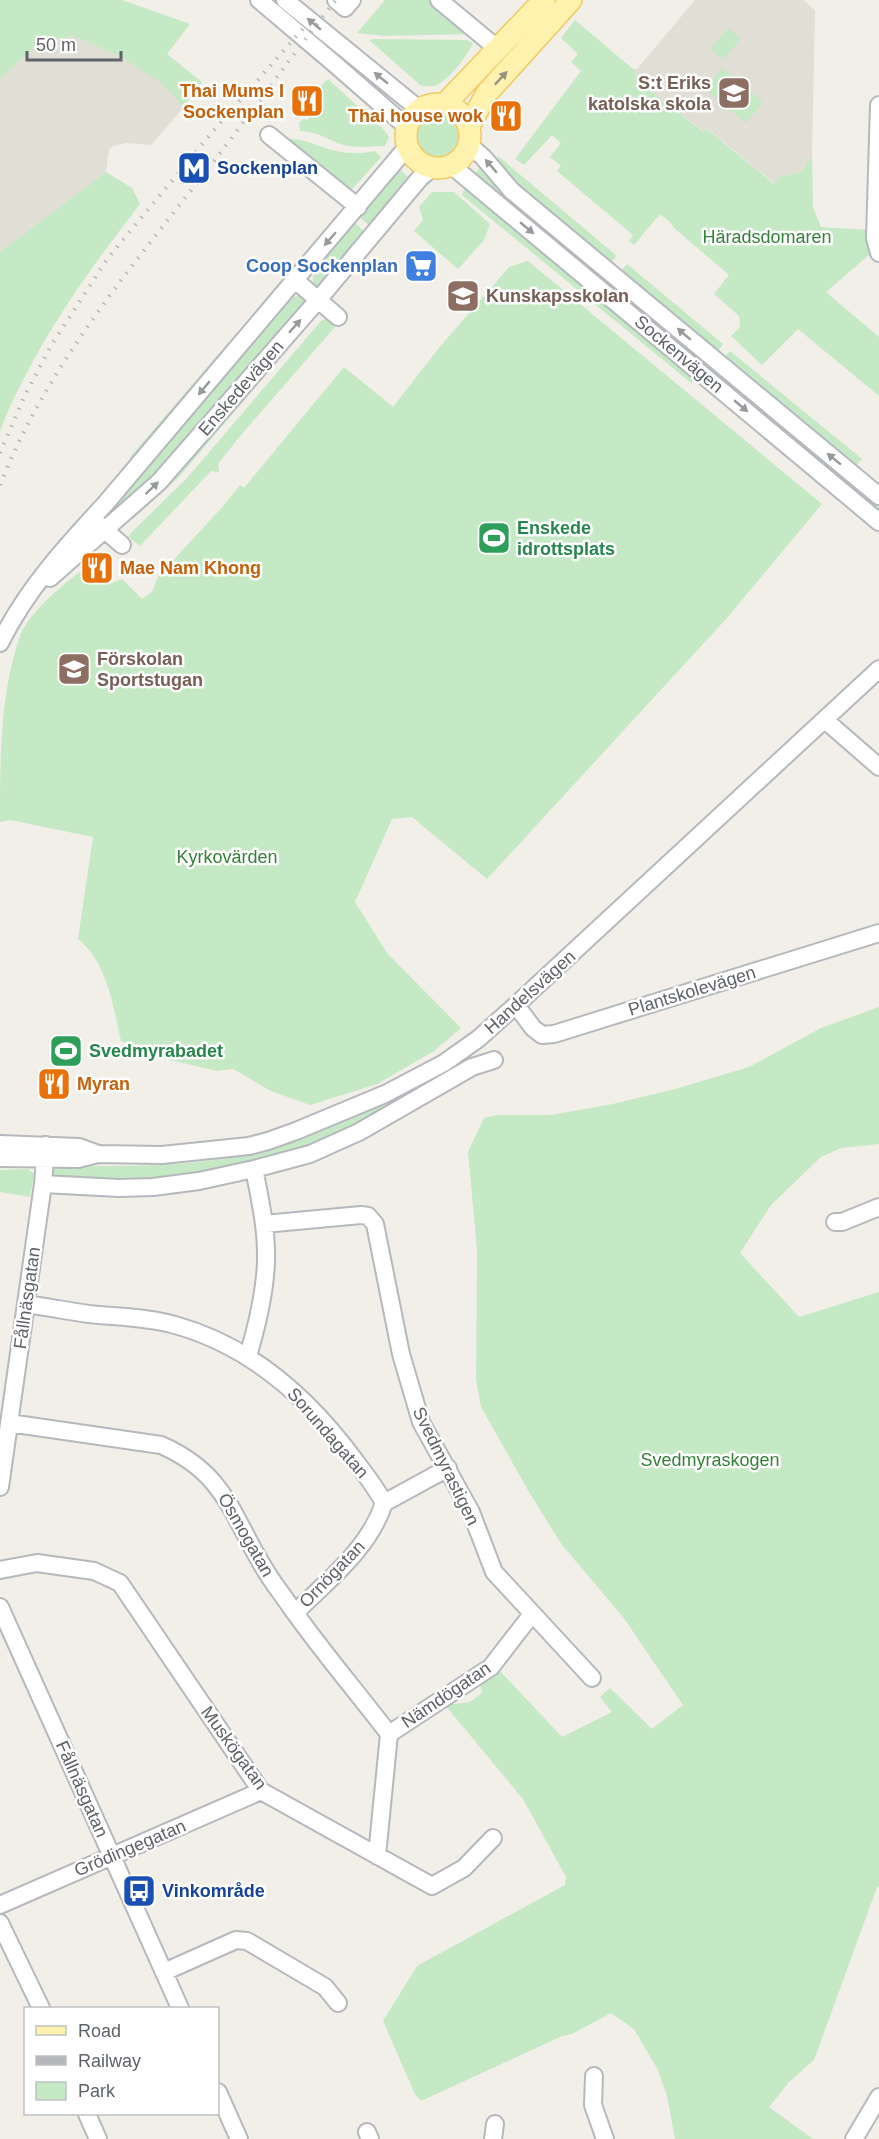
<svg xmlns="http://www.w3.org/2000/svg" width="879" height="2139" font-family="Arial,sans-serif">
<rect width="100%" height="100%" fill="#f1efe8"/>
<path fill="#e1ded6" d="M695,0H803L815,10L812,154L802,171L780,177L775,184L708,129L704,132L641,83L633,69H637Z
M73,36L119,56L161,82L184,107L151,145L126,143L114,146L109,149L106,172L0,252V79L40,42Z"/>
<path fill="#c5e8c5" d="M0,0H122L190,24L167,54L202,82L184,107L160,82L119,56L73,36L40,42L0,79Z
M385,0H431L472,34L385,36L357,33Z
M575,20L633,69L641,83L703,132L707,129L774,184L780,177L802,171L812,154L813,207L821,227L868,230L870,254L826,292L879,337V396L798,329L762,365L731,336L740,327L739,316L714,294L729,275L673,227L671,223L660,214L634,245L629,241L633,235L557,171L561,166L550,157L561,143L552,135L524,165L515,159L581,71L571,62L578,54L561,38Z
M728,28L741,38L723,60L710,49Z
M374,39L467,40L473,43C468,55 448,82 434,86C429,87 425,86 420,85L369,40Z
M722,68L763,102L746,123L705,89Z
M328,79L385,131L389,137L385,146C371,146 354,149 341,144C324,138 319,132 300,131L299,123L304,119L308,120L309,116L314,110L320,87Z
M416 136a21 21 0 1 1 42 0a21 21 0 1 1-42 0Z
M289,139C301,139 311,143 322,147C339,153 357,155 375,151L381,157L348,194L286,143Z
M498,156L617,256L611,262L524,189L511,182L495,160Z
M482,166L710,361L703,369L473,175Z
M399,169L410,179L370,226L359,217Z
M106,172L132,188L140,204C100,256 62,307 31,365C20,386 8,408 0,432V252Z
M465,185L699,375L691,383L462,195Z
M432,192H454L490,224L484,240L458,269L414,231L423,220L419,207Z
M354,222L365,232L316,287L313,281V271Z
M528,261L822,504L726,619L487,879L412,817L392,819L355,902L387,953L461,1028L434,1051L377,1084L310,1105L271,1091L233,1069L217,1071L166,1059L121,1041C113,1005 107,962 78,939L93,837L10,820L0,822C0,760 0,688 22,631C36,606 61,587 83,569L99,577L108,585L122,579L142,599L152,592L158,577L225,504L240,485L244,488L344,367L393,407L439,348L509,267Z
M627,264L723,344L716,354L694,331L621,271Z
M302,295L307,300L165,465L120,509L113,504L289,298Z
M327,318L335,327L241,435L218,464L219,472L211,471L140,546L129,537L131,533L188,477L321,321Z
M228,343L230,345L132,460L130,457Z
M730,351L862,459L855,466L742,371L730,367L722,360Z
M273,360L276,363L178,478L133,519L132,516Z
M716,369L879,504V515L710,376Z
M879,1007V1144L841,1148L821,1157L771,1205L740,1253L799,1317L879,1292V1886L877,1887L814,2060L789,2082L769,2107L813,2139H675L667,2096L658,2070L634,2029L611,2013L572,2034L562,2036L421,2101L415,2094L383,2021L417,1966L565,1885L566,1877L523,1799L445,1705L470,1702L482,1693L480,1684L499,1670L562,1737L612,1712L600,1697L610,1688L652,1729L683,1705L623,1617L562,1545L529,1492L481,1407L476,1380L477,1250L468,1152L484,1118L498,1115H551L613,1104L675,1089L749,1067L821,1028Z
M471,1056L473,1060C440,1079 407,1099 374,1117C299,1156 213,1177 129,1181C103,1182 77,1178 52,1177L51,1168L55,1166C123,1166 191,1168 257,1152C330,1124 405,1099 471,1056Z
M28,1169L34,1174L30,1197L0,1192V1170Z"/>
<g fill="none" stroke-linecap="round" stroke-linejoin="round">
<defs>
<path id="minor" d="M259,0L330,60L408,128
M285,0L420,110
M336,0L345,8L352,0
M439,0L498,49
M879,105L875,238L879,253
M269,135L358,207
M469,145L483,157L512,191L879,496
M451,165L879,522
M295,280L338,317
M98,524L122,545
M50,578L159,482L318,300L420,178L433,167
M0,643C26,590 66,546 106,503L408,146
M825,720L879,767
M516,1005L533,1028L542,1035L554,1034L879,933
M0,1144L79,1147L98,1154
M0,1158L78,1159L98,1154L162,1155L249,1146L268,1141L296,1131L385,1094L444,1063L478,1039L516,1005L879,669
M43,1184L119,1188L153,1187L199,1181L254,1169L310,1154L359,1132L472,1067L494,1060
M835,1222H842L879,1207
M264,1224L361,1215L368,1216L375,1224L401,1354L421,1422L471,1512L494,1572L592,1678
M26,1304C47,1307 68,1311 89,1314C117,1317 147,1317 175,1325C251,1346 310,1399 356,1462C366,1475 376,1488 384,1503
M248,1356C257,1326 265,1292 266,1261C267,1230 260,1199 254,1169
M9,1423L161,1445C225,1473 231,1514 264,1568C272,1582 282,1594 290,1606C321,1650 356,1691 389,1734
M0,1487L43,1184L46,1145
M0,1570L37,1563L94,1571L120,1583L261,1791L432,1886L464,1868L493,1838
M0,1607L180,2008
M295,1613C328,1580 369,1549 384,1503L448,1468
M377,1856L389,1734L491,1667L532,1614
M0,1905L261,1791
M0,1923L41,2008
M164,1972L236,1940L247,1941L325,1987L338,2003
M594,2076L593,2105L605,2139
M218,2092L239,2139
M87,2114L98,2139
M367,2132L370,2139
M493,2139L495,2124
M854,2139L879,2097"/>
<path id="major" d="M406 136a32 32 0 1 1 64 0a32 32 0 1 1-64 0Z
M444,105L544,0
M469,126L487,93L571,0"/>
</defs>
<use href="#minor" stroke="#b5b8bc" stroke-width="20"/>
<use href="#major" stroke="#f2c960" stroke-width="24"/>
<use href="#minor" stroke="#fff" stroke-width="16"/>
<use href="#major" stroke="#fff2af" stroke-width="21"/>
<path stroke="#b6b7b8" stroke-width="4" stroke-dasharray="1.5 8" stroke-linecap="butt" d="M0,453L24,397L52,344L108,258L214,130L307,24
M0,485C47,366 129,270 207,170C251,114 291,56 336,0"/>
</g>
<defs><path id="oneway-solid" d="M-6-.8H1V-3.2L6.5 0L1 3.2V.8H-6Z" transform="scale(1.5)"/></defs>
<g fill="#979a9d">
<use href="#oneway-solid" transform="translate(314 24) rotate(-140)"/>
<use href="#oneway-solid" transform="translate(381 78) rotate(-141)"/>
<use href="#oneway-solid" transform="translate(491 166) rotate(-131)"/>
<use href="#oneway-solid" transform="translate(527 228) rotate(40)"/>
<use href="#oneway-solid" transform="translate(330 239) rotate(131)"/>
<use href="#oneway-solid" transform="translate(295 326) rotate(-48)"/>
<use href="#oneway-solid" transform="translate(684 334) rotate(-139)"/>
<use href="#oneway-solid" transform="translate(204 388) rotate(130)"/>
<use href="#oneway-solid" transform="translate(741 406) rotate(40)"/>
<use href="#oneway-solid" transform="translate(834 459) rotate(-141)"/>
<use href="#oneway-solid" transform="translate(152 488) rotate(-44)"/>
</g>
<use fill="#979581" href="#oneway-solid" transform="translate(501 78) rotate(-47)"/>
<defs>
<symbol id="school-square" viewBox="-11 -11 22 22"><rect x="-9" y="-9" width="18" height="18" rx="4" fill="#8d6e63" stroke="#fff"/><path d="M0-5L7-2L0 1L-7-2ZM-4 1L0 2.5L4 1V4Q0 6-4 4Z" fill="#fff"/></symbol>
<symbol id="restaurant-square" viewBox="-11 -11 22 22"><rect x="-9" y="-9" width="18" height="18" rx="4" fill="#e8710a" stroke="#fff"/><path d="M-5-6h1v4h1v-4h1v4h1v-4h1v5L-1.5 .5V6h-2V.5L-5-1ZM5-6V6H3V1.5H1.5Q1.5-4 5-6Z" fill="#fff"/></symbol>
<symbol id="metro-square" viewBox="-11 -11 22 22"><rect x="-9" y="-9" width="18" height="18" rx="4" fill="#1a4fb4" stroke="#fff"/><path d="M-5.5 5V-5H-3L0 0L3-5H5.5V5H3V-.5L0 4L-3-.5V5Z" fill="#fff"/></symbol>
<symbol id="supermarket-square" viewBox="-11 -11 22 22"><rect x="-9" y="-9" width="18" height="18" rx="4" fill="#3f7fe0" stroke="#fff"/><path d="M-6-5.5h2.5l.6 2H6L4.5 2H-2.5L-4.4-4H-6ZM-1.5 3.2a1.3 1.3 0 1 0 .1 0ZM3 3.2a1.3 1.3 0 1 0 .1 0Z" fill="#fff"/></symbol>
<symbol id="stadium-square" viewBox="-11 -11 22 22"><rect x="-9" y="-9" width="18" height="18" rx="4" fill="#2e9e5b" stroke="#fff"/><path d="M0-5a6.5 5 0 1 0 0 10a6.5 5 0 1 0 0-10ZM-3.5-1.8h7v3.6h-7Z" fill="#fff"/></symbol>
<symbol id="bus-square" viewBox="-11 -11 22 22"><rect x="-9" y="-9" width="18" height="18" rx="4" fill="#1a4fb4" stroke="#fff"/><path d="M-5-6H5V4H4V6H2V4H-2V6H-4V4H-5ZM-3.5-4V0h7V-4ZM-3.5 1.2v1.5H-2V1.2ZM2 1.2v1.5H3.5V1.2Z" fill="#fff"/></symbol>
</defs>
<g fill-rule="evenodd">
<use href="#school-square" x="715" y="74" width="38" height="38"/>
<use href="#restaurant-square" x="288" y="82" width="38" height="38"/>
<use href="#restaurant-square" x="487" y="97" width="38" height="38"/>
<use href="#metro-square" x="175" y="149" width="38" height="38"/>
<use href="#supermarket-square" x="402" y="247" width="38" height="38"/>
<use href="#school-square" x="444" y="277" width="38" height="38"/>
<use href="#stadium-square" x="475" y="519" width="38" height="38"/>
<use href="#restaurant-square" x="78" y="549" width="38" height="38"/>
<use href="#school-square" x="55" y="650" width="38" height="38"/>
<use href="#stadium-square" x="47" y="1032" width="38" height="38"/>
<use href="#restaurant-square" x="35" y="1065" width="38" height="38"/>
<use href="#bus-square" x="120" y="1872" width="38" height="38"/>
</g>
<g text-anchor="middle" dominant-baseline="central" stroke-width="5" stroke-linejoin="round" paint-order="stroke">
<g font-size="18" font-weight="bold" fill="#785e54" stroke="#fff" text-anchor="start">
<text x="711" y="83" text-anchor="end">S:t Eriks<tspan x="711" dy="21">katolska skola</tspan></text>
<text x="486" y="296">Kunskapsskolan</text>
<text x="97" y="659">Förskolan<tspan x="97" dy="21">Sportstugan</tspan></text>
</g>
<g font-size="18" font-weight="bold" fill="#c56008" stroke="#fff" text-anchor="end">
<text x="284" y="91">Thai Mums I<tspan x="284" dy="21">Sockenplan</tspan></text>
<text x="483" y="116">Thai house wok</text>
<text x="120" y="568" text-anchor="start">Mae Nam Khong</text>
<text x="77" y="1084" text-anchor="start">Myran</text>
</g>
<g font-size="18" font-weight="bold" fill="#164399" stroke="#fff" text-anchor="start">
<text x="217" y="168">Sockenplan</text>
<text x="162" y="1891">Vinkområde</text>
</g>
<g font-size="18" fill="#348238" stroke="#fff">
<text x="767" y="237">Häradsdomaren</text>
<text x="227" y="857">Kyrkovärden</text>
<text x="710" y="1460">Svedmyraskogen</text>
</g>
<g font-size="18" font-weight="bold" fill="#366cbe" stroke="#fff" text-anchor="end">
<text x="398" y="266">Coop Sockenplan</text>
</g>
<g font-size="18" fill="#5f6368" stroke="#fff">
<text transform="translate(679 354) rotate(40)">Sockenvägen</text>
<text transform="translate(241 388) rotate(-49)">Enskedevägen</text>
<text transform="translate(692 991) rotate(-17)">Plantskolevägen</text>
<text transform="translate(530 992) rotate(-42)">Handelsvägen</text>
<text transform="translate(27 1298) rotate(-82)">Fållnäsgatan</text>
<text transform="translate(328 1433) rotate(49)">Sorundagatan</text>
<text transform="translate(446 1466) rotate(64)">Svedmyrastigen</text>
<text transform="translate(246 1535) rotate(60)">Ösmogatan</text>
<text transform="translate(332 1574) rotate(-46)">Ornögatan</text>
<text transform="translate(446 1695) rotate(-34)">Nämdögatan</text>
<text transform="translate(234 1748) rotate(54)">Muskögatan</text>
<text transform="translate(82 1789) rotate(66)">Fållnäsgatan</text>
<text transform="translate(130 1848) rotate(-23)">Grödingegatan</text>
</g>
<g font-size="18" font-weight="bold" fill="#27864d" stroke="#fff" text-anchor="start">
<text x="517" y="528">Enskede<tspan x="517" dy="21">idrottsplats</tspan></text>
<text x="89" y="1051">Svedmyrabadet</text>
</g>
</g>
<rect x="24" y="2007" width="195" height="108" fill="#ffffff" stroke="#bfc1c3" stroke-width="1.5"/>
<rect x="36" y="2026" width="30" height="9" fill="#fff2af" stroke="#bfc1c3" stroke-width="1.5"/>
<text x="78" y="2037" font-size="18" fill="#5f6368">Road</text>
<rect x="36" y="2056" width="30" height="9" fill="#b6b7b8" stroke="#bfc1c3" stroke-width="1.5"/>
<text x="78" y="2067" font-size="18" fill="#5f6368">Railway</text>
<rect x="36" y="2082" width="30" height="18" fill="#c5e8c5" stroke="#bfc1c3" stroke-width="1.5"/>
<text x="78" y="2097" font-size="18" fill="#5f6368">Park</text>
<path d="M27 51v9h94v-9" fill="none" stroke="#5f6368" stroke-width="3"/>
<text x="36" y="51" font-size="18" fill="#5f6368" stroke="#ffffff" stroke-width="4.5" paint-order="stroke">50 m</text>
</svg>
